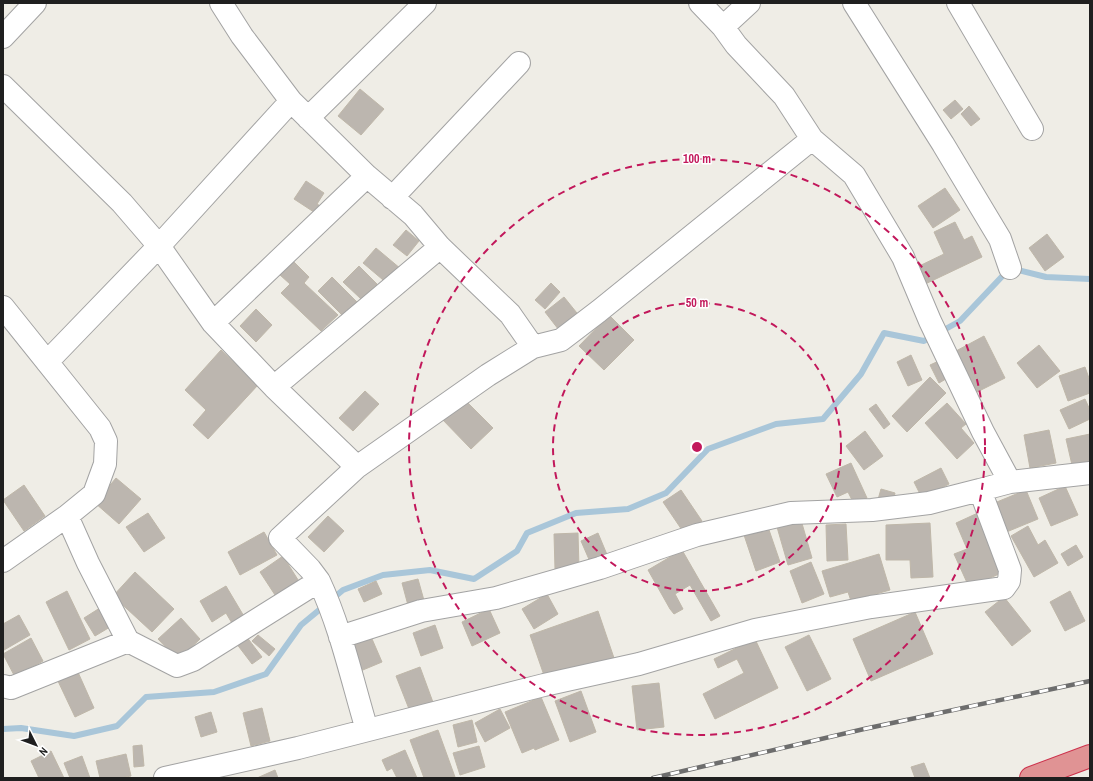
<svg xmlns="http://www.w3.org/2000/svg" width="1093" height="781" font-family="'Archivo Narrow',sans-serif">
<rect width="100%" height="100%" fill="#efede6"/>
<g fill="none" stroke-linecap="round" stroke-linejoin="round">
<path stroke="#a9c6d9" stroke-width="6" d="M331,600L343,590L383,575L430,570L474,579L517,551L527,533L576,513L628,509L666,493L708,449L776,424L823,419L861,374L884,333L924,341L960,321L1010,268L1046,277L1090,279
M3,729L21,728L74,736L117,726L146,697L214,692L266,674L301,625L324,606"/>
</g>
<path fill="#bcb6af" stroke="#bfb7a9" d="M360,89L384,109L361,135L338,116Z
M955,100L963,109L951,119L943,110Z
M969,106L980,119L971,126L961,114Z
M306,181L324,193L317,204L325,209L320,216L294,199Z
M945,188L960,210L933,228L918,206Z
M955,222L964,240L972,236L982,257L921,286L913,269L944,254L934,232Z
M406,230L419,241L407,256L393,245Z
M1047,234L1064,257L1045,271L1029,248Z
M376,248L401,269L389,285L363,263Z
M293,261L309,277L304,283L338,315L321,331L281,293L290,284L280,275Z
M359,266L377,284L361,299L343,282Z
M332,277L357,302L343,316L318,291Z
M551,283L560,292L545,309L535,300Z
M564,297L581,318L562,334L545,312Z
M256,309L272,325L256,342L240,326Z
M609,315L634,340L604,370L579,346Z
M984,336L1005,378L977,392L956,351Z
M1039,345L1060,371L1037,388L1017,363Z
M221,350L258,385L208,439L193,425L206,410L185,390Z
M911,355L922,380L908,386L897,362Z
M941,360L951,376L939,383L930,365Z
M1085,367L1090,381V393L1068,401L1059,376Z
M930,377L946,393L907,432L892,416Z
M365,391L379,404L353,431L339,418Z
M462,397L493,428L471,449L441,418Z
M1085,399L1090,410V419L1069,429L1060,410Z
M947,403L966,424L961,428L974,443L957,459L925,423Z
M876,404L890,424L884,429L869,409Z
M1049,430L1056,463L1030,468L1024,435Z
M865,431L883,456L864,470L846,446Z
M1090,434V461L1072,465L1066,439Z
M851,463L867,498L854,504L848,492L837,497L826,474Z
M941,468L949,484L922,498L914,482Z
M116,478L141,499L119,524L95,503Z
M24,485L45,516L24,531L3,500Z
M1065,486L1078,515L1051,526L1039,498Z
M881,489L895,493L892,506L877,503Z
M681,490L702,521L684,533L663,502Z
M1026,490L1038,519L1004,533L992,504Z
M980,512L1006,571L969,587L954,554L967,549L956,523Z
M148,513L165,538L144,552L126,527Z
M328,516L344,531L324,552L308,537Z
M801,520L812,558L788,565L777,527Z
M930,523L933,577L911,578L910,560H886V525Z
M846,524L848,560L827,561L826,525Z
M1028,526L1038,545L1045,540L1058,563L1034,577L1011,536Z
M768,527L780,562L756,571L744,535Z
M264,532L277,555L240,575L228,552Z
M578,533L579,568L555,569L554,534Z
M598,533L608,557L591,564L581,541Z
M1076,545L1083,557L1068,566L1061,554Z
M682,550L720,616L711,621L690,585L675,594L683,609L674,614L670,609L648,570Z
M879,554L890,590L851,601L848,592L830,597L822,571Z
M283,556L300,583L277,598L260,572Z
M811,562L824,594L802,603L790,571Z
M135,572L174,609L152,632L113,596Z
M418,579L425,604L409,609L402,583Z
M376,581L382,594L364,602L358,589Z
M226,586L245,618L233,625L226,613L212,622L200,601Z
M67,591L90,639L69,650L46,602Z
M1070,591L1085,621L1065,631L1050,602Z
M547,594L558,614L534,629L522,609Z
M1004,597L1031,631L1012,646L985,612Z
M103,606L115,624L95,636L84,618Z
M489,609L500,633L472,646L462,622Z
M598,611L614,658L546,681L530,635Z
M915,612L933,654L871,681L853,639Z
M19,615L30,635L4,650L3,624Z
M181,618L200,639L178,660L158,639Z
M435,625L443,648L421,656L413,633Z
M369,632L382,662L358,672L345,643Z
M258,635L275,649L269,656L252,641Z
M809,635L831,679L807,691L785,647Z
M246,636L262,657L252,664L236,643Z
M31,638L43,661L15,677L3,654Z
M755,639L778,688L715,719L703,694L744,673L737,659L718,668L714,659Z
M420,667L434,705L411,714L396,676Z
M77,670L94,708L75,717L57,679Z
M659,683L664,727L637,730L632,686Z
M581,691L596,732L570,742L555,701Z
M541,697L559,740L535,750L534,748L522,753L505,712Z
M262,708L270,741L251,746L243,713Z
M500,709L510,728L485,742L475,723Z
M211,712L217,732L201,737L195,717Z
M472,720L477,742L458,747L453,725Z
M438,730L455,777L424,778L410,740Z
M142,745L144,766L134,767L133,746Z
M479,746L485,767L460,775L453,753Z
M405,750L417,778H397L392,768L387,771L382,760Z
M51,751L64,778H39L31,761Z
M126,754L131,776L121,778H100L96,761Z
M82,756L90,778H70L64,763Z
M924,763L930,778H915L911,767Z
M275,770L278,778H257Z"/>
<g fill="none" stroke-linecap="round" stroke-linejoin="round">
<defs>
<path id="minor" d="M221,3L242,36L291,101
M700,3L723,27L736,45L784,96L812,139L854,175L903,257L930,321L983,432L1010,482
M854,3L943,144L1000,239L1010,268
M958,3L1032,129
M723,27L749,3
M3,37L35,3
M3,86L122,203L159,246L47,362
M308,118L425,3
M392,198L519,63
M3,307L100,428L106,441L105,464L94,494L67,516L88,563L128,641L177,666L193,660L319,581C341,628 352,680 367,730
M213,323L367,176
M274,387L440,247
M357,467L274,387L213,323L159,246L291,101L367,176L413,215L440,247L510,314L533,347
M3,561L67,516
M319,581L310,569L280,538L357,467L488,375L533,347L561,340L599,311L812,139
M340,637L421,611L496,598L600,568L697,535L791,513L872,510L929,503L980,490
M3,686L11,688L128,641
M165,778L298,748L544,685L639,664L755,630L871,607L1004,588L1009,581L1010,570L980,490L1010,482L1090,473"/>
<path id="highway" d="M1031,778L1090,756"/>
</defs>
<use href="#minor" stroke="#a3a3a3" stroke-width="24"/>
<use href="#highway" stroke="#cd324c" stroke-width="24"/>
<use href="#minor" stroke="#fff" stroke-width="22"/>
<use href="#highway" stroke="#e09394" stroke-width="22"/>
<defs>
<path id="rail" d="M653,778L864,729L1090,681"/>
</defs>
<use href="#rail" stroke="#6d6d6d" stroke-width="4.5"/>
<use href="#rail" stroke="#fff" stroke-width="3" stroke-dasharray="9" stroke-linecap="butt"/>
</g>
<g fill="none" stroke="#c2185b" stroke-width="2" stroke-dasharray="7 5">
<circle cx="697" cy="447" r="144"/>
<circle cx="697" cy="447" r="288"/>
</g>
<circle cx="697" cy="447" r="6" fill="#c2185b" stroke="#fff" stroke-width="2"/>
<g font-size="12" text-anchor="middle" font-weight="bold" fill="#c2185b" stroke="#fff" stroke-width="3" stroke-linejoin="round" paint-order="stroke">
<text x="697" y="163">100 m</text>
<text x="697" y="307">50 m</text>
</g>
<rect width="1093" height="781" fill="none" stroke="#1f1f1f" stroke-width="8"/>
<g transform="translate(36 745) rotate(132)" stroke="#ffffff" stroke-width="3" paint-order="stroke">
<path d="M0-3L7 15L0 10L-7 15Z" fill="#1f1f1f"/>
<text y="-6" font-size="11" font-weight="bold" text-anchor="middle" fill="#1f1f1f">N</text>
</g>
</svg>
